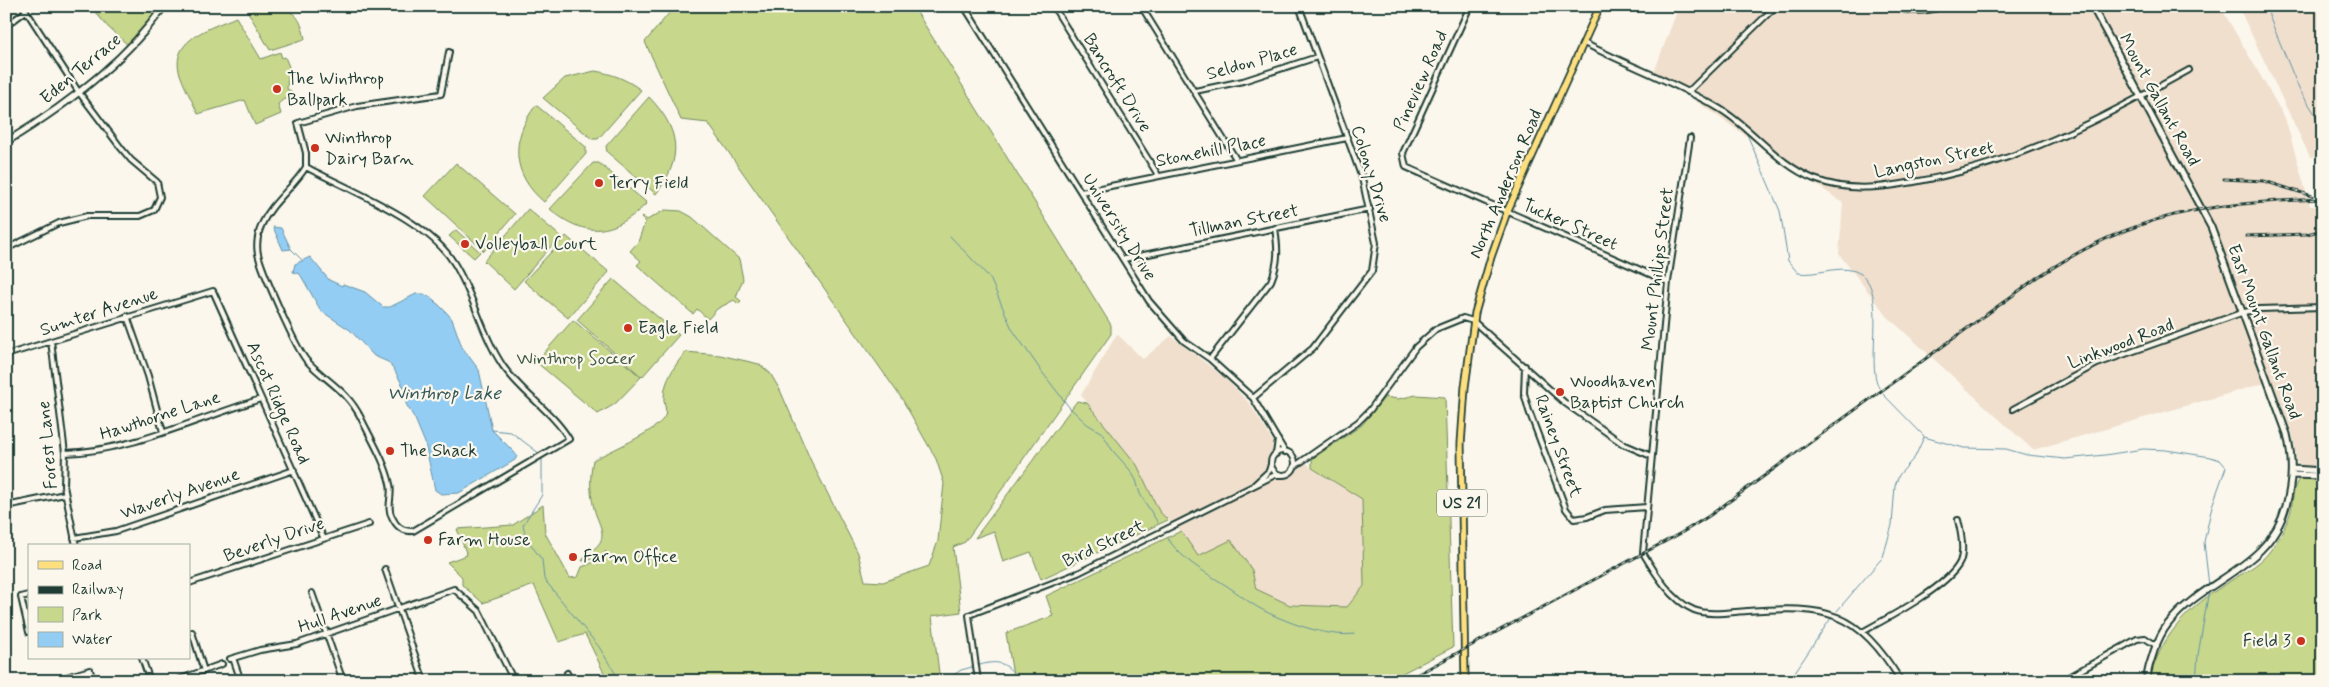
<svg xmlns="http://www.w3.org/2000/svg" width="2329" height="687" font-family="Mynerve,sans-serif">
<rect width="100%" height="100%" fill="#fbf7ec"/>
<filter id="ink" filterUnits="userSpaceOnUse"><feTurbulence type="fractalNoise" baseFrequency=".02" numOctaves="2"/><feDisplacementMap in="SourceGraphic" scale="10" xChannelSelector="R" yChannelSelector="G"/><feConvolveMatrix kernelMatrix="1 2 1 2 8 2 1 2 1" color-interpolation-filters="sRGB"/></filter>
<g filter="url(#ink)">
<path fill="#f0dfcd" d="M1679,6H2220L2285,118L2310,206H2323V468L2303,467L2297,463L2292,433L2272,381L2033,450L1888,317L1839,254L1843,203L1654,72Z
M2238,6H2323V156L2310,157Z
M1117,334L1143,359L1171,336L1225,378L1250,404L1275,445L1268,463V468L1276,477L1281,479L1291,476L1306,462L1312,469L1362,499L1364,586L1347,607L1290,605L1256,589L1251,570L1198,556L1181,531L1159,511L1137,465L1081,395Z"/>
<path fill="#c7d78b" stroke="#738a60" d="M90,6H164L130,47L108,27Z
M271,6C295,11 300,15 305,39L270,50L248,12Z
M675,6H913L1111,325V334L965,542L953,547L961,612L932,616L940,681H608L585,634L559,642L534,585L483,603L462,585V577L447,562L467,555L457,529L513,525L543,505L545,533L570,578L578,577L582,567L604,558L606,551L602,557L582,561C587,551 603,547 602,534C602,529 598,520 596,515C590,497 589,479 593,460C610,451 653,433 663,419C669,412 663,404 664,397C664,381 676,363 686,352L720,355L759,364L770,373L780,390L811,461L858,553L865,581L883,582L929,566L938,541L944,483L936,459L902,399L708,123L681,120L645,42Z
M236,17L261,59L280,52L282,58L285,57L292,74L288,75L287,89L291,91L287,99H284L278,104L281,114L255,125L245,100L198,114C192,100 183,85 179,71C171,38 214,27 236,17Z
M595,71C613,74 626,79 641,90L598,139H592L543,98L565,78Z
M649,97C680,129 684,158 656,194L607,152L606,146Z
M536,105L586,147V154L544,202C511,174 510,139 536,105Z
M456,163L515,214L484,251L425,196Z
M593,163H599L647,203C615,235 585,239 550,209Z
M528,209L560,236L514,289L484,261Z
M665,210L681,211L692,217L739,259L743,279L736,297L741,301L738,304L734,300L717,309L708,319L697,309L693,314L637,265L641,261L630,251L638,242L645,222L641,218L643,216L647,220Z
M456,230L480,252L474,258L449,236Z
M566,236L609,272L568,318L524,281Z
M613,279L679,335L642,377L577,320Z
M573,320L641,377L615,404L598,414L536,362Z
M1416,395L1445,397L1453,647L1387,681H1014L1006,633L1053,616L1046,596L1181,531L1198,556L1231,540L1252,570L1256,589L1290,605L1347,607L1364,586L1362,499L1312,468V459L1362,425L1385,397L1398,399Z
M1077,401L1087,403L1137,465L1159,511L1168,520L1041,579L1031,552L1003,562L994,531L975,538Z
M2300,478H2323V681H2149C2160,637 2187,609 2224,585C2240,574 2258,567 2270,551C2278,540 2285,528 2290,514C2293,504 2292,486 2300,478Z"/>
<path fill="#94cdf4" stroke="#6593a7" d="M273,227L281,228L291,249L283,250Z
M310,257L329,280L342,286L343,284L365,292L383,307H390L416,294H424L433,299L447,313L452,319L462,347L479,370L492,430L514,452L517,456L515,460L459,493L441,494L435,490L425,443L415,419L406,404V392L394,369L388,362L374,356L350,330L321,311L300,274L293,272L295,264Z"/>
<g fill="none" stroke-linecap="round" stroke-linejoin="round">
<path stroke="#6593a7" stroke-width="1" d="M2268,6L2269,16L2299,89L2315,114L2318,125
M1746,132L1780,211L1788,261L1798,273C1817,276 1836,265 1855,271C1891,283 1864,362 1879,388
M950,236L990,278L1012,329L1042,372L1069,407L1087,424L1102,433L1113,451L1130,470L1136,480L1140,494L1158,523
M291,249L302,260
M1882,393L1924,436
M492,430L511,432L540,454
M1924,437L1964,448L2006,449L2027,455L2065,459L2105,455L2143,449L2166,450L2211,457L2220,460L2226,467L2212,506L2204,542L2209,586
M542,459V495L523,525L526,538L542,560L544,579L599,647L620,681
M1168,539C1183,561 1205,572 1227,586C1238,593 1248,602 1259,608C1282,621 1328,638 1354,634
M1837,611L1883,557L1892,525L1895,486L1899,475L1915,457L1924,437
M980,665C1001,659 1007,664 1020,681
M945,681L961,670L972,667
M1789,681L1831,618
M2196,681L2198,655L2209,590"/>
<defs>
<path id="street" d="M964,6L1149,301L1184,341L1210,359L1253,398L1285,452
M1053,6L1158,175
M1141,6L1236,159
M1470,6L1403,153L1406,167L1668,282
M1894,6C1910,14 1929,11 1946,6
M6,26L26,11
M1584,43C1629,66 1677,83 1720,109C1753,129 1777,164 1814,179C1848,192 1879,188 1914,182C2018,164 2098,120 2189,70
M1195,91L1243,81L1317,57
M1688,92L1776,6
M1690,138L1668,282L1643,553C1655,573 1672,601 1694,610C1710,616 1730,612 1747,611C1827,605 1857,610 1901,681
M306,167C351,191 428,220 454,263C474,295 482,335 503,366C522,393 553,412 569,439L413,531C403,532 396,526 392,517C386,507 393,495 390,484C385,461 371,439 361,418C347,390 327,382 307,361C296,349 262,271 258,254C256,245 258,232 262,224C272,202 293,188 306,167V153L298,123L357,106L441,94L449,52
M1081,192L1347,138
M6,249L59,223L87,216H140L154,210L160,197L157,182L131,160L121,148L78,91L23,6
M1124,259L1370,209
M127,316L148,376L163,432
M51,341L65,453L64,486L76,546
M6,355L213,291L323,537
M1210,359L1271,281C1279,262 1278,248 1275,228
M1525,366L1524,393L1529,411L1566,509L1574,519L1587,517L1605,510L1647,507
M1253,398L1313,348L1372,271L1376,243L1362,178L1299,6
M2013,409L2097,364L2244,312L2259,309L2323,307
M1271 463a12 12 0 1 1 24 0a12 12 0 1 1-24 0Z
M65,453C132,451 197,418 261,399
M1276,454L1278,440
M1295,466L1358,422L1370,410L1416,347L1436,329L1463,318L1473,321L1565,403L1623,444L1651,456
M1254,485L1269,471L1271,464
M6,506L65,494
M74,538L116,531L294,470
M385,569L424,681
M189,583L369,524
M312,593L343,681
M29,595L21,597L29,632
M1864,631C1888,618 1949,586 1960,562C1965,550 1961,532 1958,520
M192,632L204,671
M142,658L150,681
M233,658L241,681
M230,659L260,650L297,644L454,589L479,611L514,681
M567,673L571,681
M52,681L90,670L93,681
M175,681L222,664
M978,681L969,615L1078,573L1275,475H1281
M2061,681L2137,639L2145,638L2157,646"/>
<path id="secondary" d="M2092,6L2211,227L2287,434C2293,460 2293,480 2286,506C2270,568 2204,578 2168,624C2157,638 2149,663 2146,681
M6,142C62,108 126,61 164,6
M2293,469L2323,471
M2292,475L2323,476"/>
<path id="primary" d="M1465,681L1461,444L1465,387L1475,313L1491,257L1507,212L1600,6"/>
</defs>
<use href="#street" stroke="#1f3d34" stroke-width="8"/>
<use href="#secondary" stroke="#1f3d34" stroke-width="9"/>
<use href="#primary" stroke="#1f3d34" stroke-width="9"/>
<use href="#street" stroke="#fbf7ec" stroke-width="4"/>
<use href="#secondary" stroke="#fbf7ec" stroke-width="5"/>
<use href="#primary" stroke="#fedf80" stroke-width="5.5"/>
<defs>
<path id="rail" d="M2224,179L2264,181L2312,196
M2246,236L2307,234L2323,230
M1405,681L1681,533L1709,516L2038,277C2139,211 2204,204 2323,199"/>
</defs>
<use href="#rail" stroke="#1f3d34" stroke-width="3"/>
<use href="#rail" stroke="#fbf7ec" stroke-width="1" stroke-dasharray="4" stroke-linecap="butt"/>
</g>
</g>
<g fill="#c8321e" stroke="#fbf7ec" stroke-width="2">
<circle cx="277" cy="89" r="5"/>
<circle cx="315" cy="148" r="5"/>
<circle cx="599" cy="183" r="5"/>
<circle cx="465" cy="244" r="5"/>
<circle cx="628" cy="328" r="5"/>
<circle cx="1560" cy="392" r="5"/>
<circle cx="390" cy="451" r="5"/>
<circle cx="428" cy="540" r="5"/>
<circle cx="573" cy="557" r="5"/>
<circle cx="2301" cy="641" r="5"/>
</g>
<g text-anchor="middle" dominant-baseline="central" stroke-width="4.5" stroke-linejoin="round" paint-order="stroke">
<rect fill="#fbf7ec" stroke="#61756b" stroke-width="1" x="1437" y="489.5" width="50" height="27" rx="4"/>
<g font-size="16" font-weight="bold" fill="#1f3d34">
<text x="1462" y="503">US 21</text>
</g>
<g font-size="18" fill="#1f3d34" stroke="#fbf7ec">
<text transform="translate(1252 62) rotate(-16)">Seldon Place</text>
<text transform="translate(81 69) rotate(-40)">Eden Terrace</text>
<text transform="translate(1421 81) rotate(-66)">Pineview Road</text>
<text transform="translate(1117 83) rotate(58)">Bancroft Drive</text>
<text transform="translate(2159 100) rotate(61)">Mount Gallant Road</text>
<text transform="translate(1211 151) rotate(-11)">Stonehill Place</text>
<text transform="translate(1934 160) rotate(-12)">Langston Street</text>
<text transform="translate(1371 174) rotate(73)">Colony Drive</text>
<text transform="translate(1506 184) rotate(-67)">North Anderson Road</text>
<text transform="translate(1244 221) rotate(-11)">Tillman Street</text>
<text transform="translate(1570 225) rotate(24)">Tucker Street</text>
<text transform="translate(1119 227) rotate(58)">University Drive</text>
<text transform="translate(1658 269) rotate(-83)">Mount Phillips Street</text>
<text transform="translate(99 312) rotate(-18)">Sumter Avenue</text>
<text transform="translate(2264 332) rotate(70)">East Mount Gallant Road</text>
<text transform="translate(2121 344) rotate(-21)">Linkwood Road</text>
<text transform="translate(278 403) rotate(66)">Ascot Ridge Road</text>
<text transform="translate(160 416) rotate(-18)">Hawthorne Lane</text>
<text transform="translate(48 445) rotate(-95)">Forest Lane</text>
<text transform="translate(1558 446) rotate(70)">Rainey Street</text>
<text transform="translate(180 494) rotate(-19)">Waverly Avenue</text>
<text transform="translate(274 540) rotate(-19)">Beverly Drive</text>
<text transform="translate(1104 544) rotate(-25)">Bird Street</text>
<text transform="translate(340 614) rotate(-19)">Hull Avenue</text>
</g>
<g font-size="18" fill="#1f3d34" stroke="#fbf7ec" text-anchor="start">
<text x="287" y="79">The Winthrop<tspan x="287" dy="21">Ballpark</tspan></text>
<text x="325" y="138">Winthrop<tspan x="325" dy="21">Dairy Barn</tspan></text>
<text x="609" y="183">Terry Field</text>
<text x="475" y="244">Volleyball Court</text>
<text x="638" y="328">Eagle Field</text>
<text x="1570" y="382">Woodhaven<tspan x="1570" dy="21">Baptist Church</tspan></text>
<text x="400" y="451">The Shack</text>
<text x="438" y="540">Farm House</text>
<text x="583" y="557">Farm Office</text>
<text x="2291" y="641" text-anchor="end">Field 3</text>
</g>
<g font-size="18" fill="#415c45" stroke="#fbf7ec">
<text x="576" y="359">Winthrop Soccer</text>
</g>
<g font-size="19" font-style="italic" fill="#365a5a" stroke="#fbf7ec">
<text x="444" y="393">Winthrop Lake</text>
</g>
</g>
<rect width="2329" height="687" fill="none" stroke="#fbf7ec" stroke-width="25"/>
<rect x="12" y="12" width="2304" height="662" fill="none" stroke="#1f3d34" stroke-width="2" filter="url(#ink)"/>
<rect x="28" y="544" width="162" height="115" fill="#fbf7ec" stroke="#a3ada2"/>
<rect x="38" y="561" width="25" height="8" fill="#fedf80" stroke="#a3ada2"/>
<text x="72" y="570" font-size="15" fill="#1f3d34">Road</text>
<rect x="38" y="586" width="25" height="8" fill="#1f3d34" stroke="#a3ada2"/>
<text x="72" y="594" font-size="15" fill="#1f3d34">Railway</text>
<rect x="38" y="607" width="25" height="15" fill="#c7d78b" stroke="#a3ada2"/>
<text x="72" y="620" font-size="15" fill="#1f3d34">Park</text>
<rect x="38" y="632" width="25" height="15" fill="#94cdf4" stroke="#a3ada2"/>
<text x="72" y="644" font-size="15" fill="#1f3d34">Water</text>
</svg>
